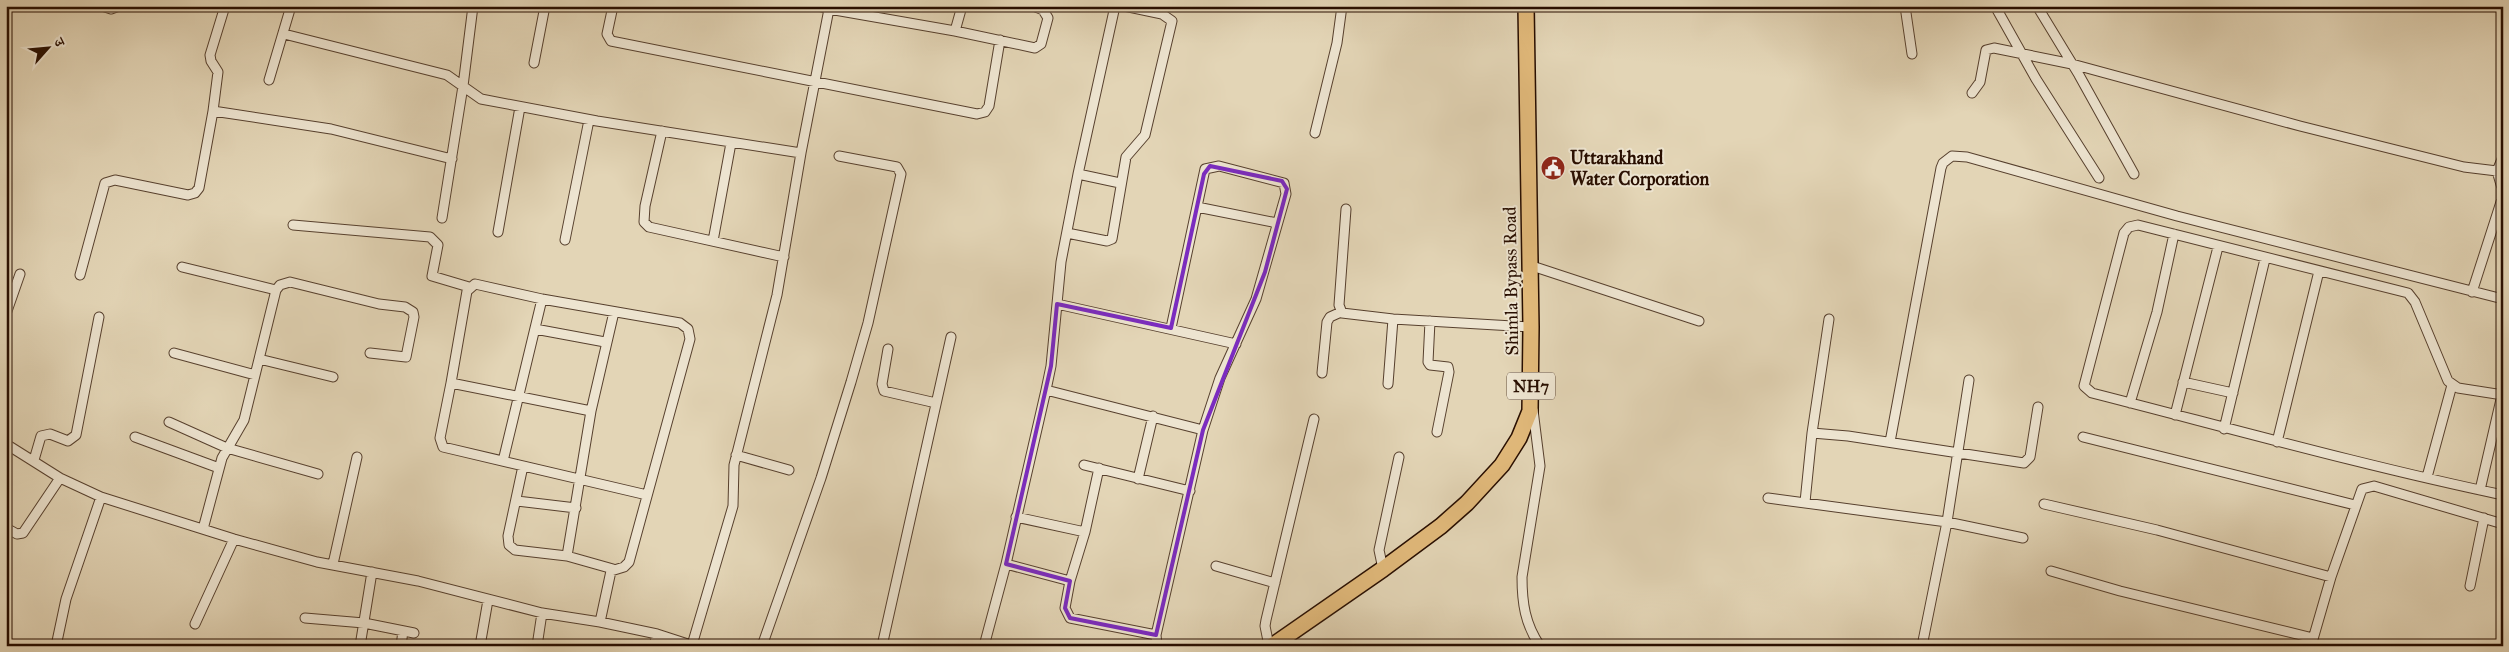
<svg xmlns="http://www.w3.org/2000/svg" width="2509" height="652" font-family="'IM FELL Great Primer','Noto Serif Devanagari',serif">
<rect width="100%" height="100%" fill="#e3d5b6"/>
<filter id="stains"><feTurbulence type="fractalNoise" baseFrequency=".004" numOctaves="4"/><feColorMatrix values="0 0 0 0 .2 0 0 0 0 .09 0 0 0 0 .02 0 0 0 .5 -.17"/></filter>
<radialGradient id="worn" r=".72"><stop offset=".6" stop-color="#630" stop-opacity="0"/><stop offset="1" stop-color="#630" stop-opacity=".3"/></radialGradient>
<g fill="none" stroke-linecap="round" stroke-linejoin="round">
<defs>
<path id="minor" d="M102,6L111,9L119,6
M225,6L210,55L211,61L218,72L213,111L331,129L452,159
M613,6L607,34L611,41L977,114L985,112L989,106L1000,40
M818,6L829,9L830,6
M1905,6L1912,54
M1995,6L2036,79L2099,178
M2037,6L2079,75L2134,174
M955,31L962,6
M284,34L447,75L481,99L597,121L801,153L777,295L734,465L733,506L692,645
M534,63L545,6
M269,80L291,6
M1972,93L1980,82L1986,50L1994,48L2072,64L2300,126L2464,167L2497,171L2503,157
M662,131L645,206L644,222L649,227L784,257
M1315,133L1337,43L1342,6
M801,153L829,9L955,31L1035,48L1041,44L1048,18L1043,10L1033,6
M1078,174L1120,183
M1197,207L1277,223
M1346,209L1339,305L1342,313L1393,319L1531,327
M442,218L463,86L473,6
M293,225L430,237L438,245L432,276L469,287
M498,232L520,107
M1067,233L1107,241L1112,239L1126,157L1145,135L1172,21L1162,14L1124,6
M565,240L589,120
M713,241L731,143
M1529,265L1699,321
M182,267L276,290
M80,275L105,183L115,180L188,195L195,193L199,188L213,111
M2472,292L2502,199V188L2497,171
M1057,304L1236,344
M6,314L20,274
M1430,321L1428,362L1430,365L1448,367L1449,372L1437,432
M535,329L605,342
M888,349L882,384L884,391L936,403
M174,353L255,375
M259,359L333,377
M1322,373L1327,322L1330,317L1341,312
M2183,382L2233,393
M451,383L440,438L443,447L647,495
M1388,384L1393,319
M1046,390L1203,430
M2503,395L2458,388L2448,381L2415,302L2408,293L2138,225L2129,227L2124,233L2084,386L2092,393C2229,428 2365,466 2503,495
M2130,403L2157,312L2174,234
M1533,410L1540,466L1522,577C1522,603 1525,624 1540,646
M591,411L567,556L613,569
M2175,415L2218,247
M169,422L227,448L318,474
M2224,429L2265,259
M1812,433L1848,436L2024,463L2030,457L2038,407
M135,437L219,468
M2083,437L2355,505
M1890,442L1941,168L1943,163L1952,156L1967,157L2177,216L2503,299
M2277,442L2319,271
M6,444L60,478L101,497L234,539L317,562L418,581L542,613L600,622L657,634L694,646
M736,455L789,470
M34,460L41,436L50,434L68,441L76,435L99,317
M503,461L542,299
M1084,465L1190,491
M523,466L508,536L509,545L515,550L567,556
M2427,477L2452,385
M1138,479L1153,416
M2480,490L2502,395
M1768,498L1947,522L2023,538
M517,501L576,508
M1805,502L1812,433L1829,319
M2044,504L2157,530L2331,577
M6,528L17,534L23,533L60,478
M203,529L222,458L244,420L276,290L280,285L290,282L379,304L405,307L413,312L414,317L406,357L370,353
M1085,532L1099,468
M333,564L357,457
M1006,564L1070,581L1085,532L1016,517
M1216,566L1275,583
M1383,569L1379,550L1399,457
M2051,571L2120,591L2313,638
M1070,581L1065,608L1070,618L1156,635
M2470,586L2484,518
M305,618L364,623L414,633
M600,622L611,571L624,567L629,562L690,339L688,329L680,323L542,299L475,284L467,291L451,383L591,411L614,312
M195,624L234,539
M56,646L66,599L101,497
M360,646L372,572
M401,646L403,631
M480,646L488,600
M537,646L542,613
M654,646L657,634
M762,646L821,478L851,382L868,323L901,174L897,167L839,156
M882,646L951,337
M984,646L1006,564L1046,390L1051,366L1061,262L1078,174L1115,6
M1157,646L1156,635L1203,430L1220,378L1256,299L1286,194L1284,183L1219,166L1205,169L1171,328
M1269,646L1265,626L1266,620L1314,419
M1922,646L1947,522L1969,380
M2311,646L2331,577L2362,489L2374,486L2503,524"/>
<path id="trunk" d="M1272,646L1383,569L1441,526L1467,503L1502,465L1519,438L1530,411L1531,327L1526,6"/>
</defs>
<use href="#minor" stroke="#57402e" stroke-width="11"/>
<use href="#trunk" stroke="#280e00" stroke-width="18"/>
<use href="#minor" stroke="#ede4d0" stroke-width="9"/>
<use href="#trunk" stroke="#e2ba7b" stroke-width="15"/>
</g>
<path fill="none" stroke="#7b2cbf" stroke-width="4" stroke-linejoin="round" d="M1210,166L1282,181L1287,189L1265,272L1203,430L1156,635L1070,618L1065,608L1070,581L1006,564L1051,366L1057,304L1171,328L1204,174Z"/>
<defs>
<symbol id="civic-disc" viewBox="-11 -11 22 22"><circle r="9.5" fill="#8f2418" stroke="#ede4d0"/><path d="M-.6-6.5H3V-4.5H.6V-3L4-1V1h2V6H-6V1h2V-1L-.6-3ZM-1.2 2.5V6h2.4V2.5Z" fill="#fff"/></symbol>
</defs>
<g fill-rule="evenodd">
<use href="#civic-disc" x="1539" y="154" width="28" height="28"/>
</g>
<g text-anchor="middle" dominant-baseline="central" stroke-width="4" stroke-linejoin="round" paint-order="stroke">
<rect fill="#ede4d0" stroke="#634e3e" stroke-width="1" x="1507" y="372.5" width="48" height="27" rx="4"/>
<g font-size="16" font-weight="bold" fill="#280e00">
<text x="1531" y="386">NH7</text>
</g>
<g font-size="18" font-weight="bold" fill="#280e00" stroke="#ede4d0" text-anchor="start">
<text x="1570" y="158">Uttarakhand<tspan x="1570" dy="21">Water Corporation</tspan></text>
</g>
<g font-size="18" fill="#280e00" stroke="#ede4d0">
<text transform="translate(1511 281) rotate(-91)">Shimla Bypass Road</text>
</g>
</g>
<rect width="2509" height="652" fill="none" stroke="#e3d5b6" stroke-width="25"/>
<rect x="8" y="8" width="2494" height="637" fill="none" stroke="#280e00" stroke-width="2.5"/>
<rect x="12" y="12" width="2484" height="627" fill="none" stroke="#280e00"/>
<g transform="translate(48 48) rotate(63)" stroke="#ede4d0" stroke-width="4" paint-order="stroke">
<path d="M0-4L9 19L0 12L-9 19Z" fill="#280e00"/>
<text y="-8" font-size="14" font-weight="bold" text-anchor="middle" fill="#280e00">उ</text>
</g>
<rect width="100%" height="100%" filter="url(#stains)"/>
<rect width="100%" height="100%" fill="url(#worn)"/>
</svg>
